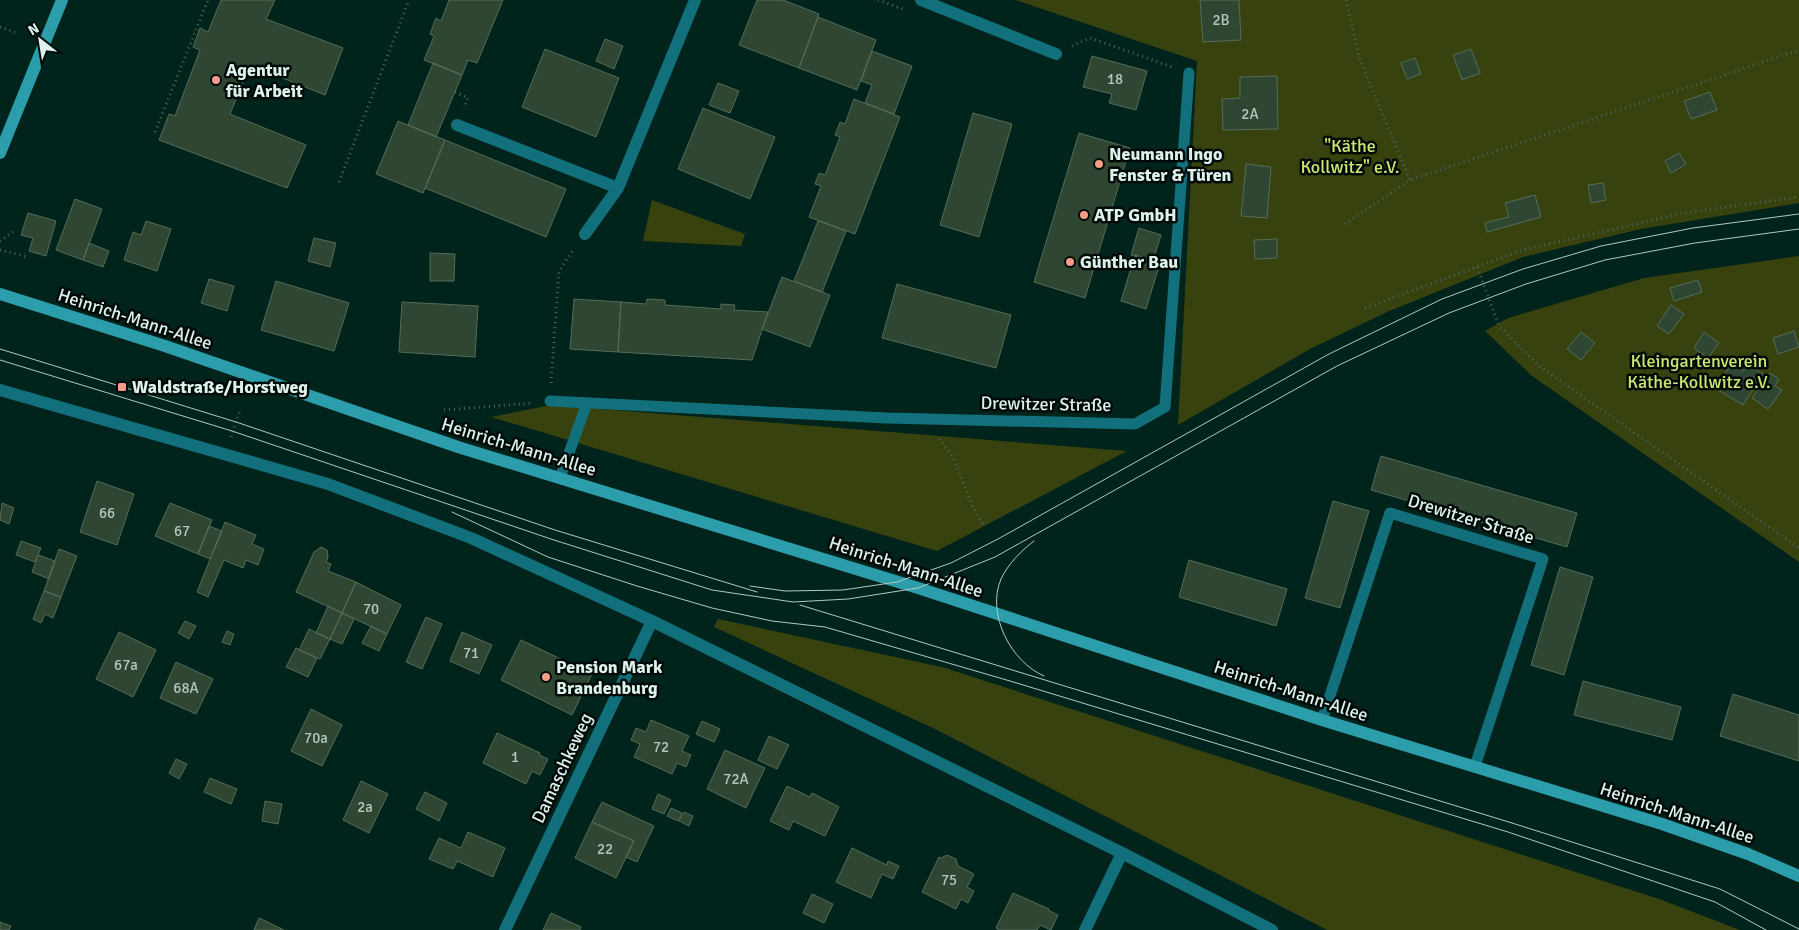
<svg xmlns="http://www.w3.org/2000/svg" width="1799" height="930" font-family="Signika,sans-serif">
<rect width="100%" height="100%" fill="#00231c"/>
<path fill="#38420e" d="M1015,0H1799V203L1641,229L1523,257L1387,312L1310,349L1178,425L1197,61Z
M652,200L745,234L741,246L643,241Z
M1799,256V562L1532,376L1485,331L1508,318L1644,278Z
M551,405L1127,451L937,551L491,417Z
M718,619L942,667L1662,900L1740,930H1327L933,728L714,627Z"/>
<path fill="#2f4633" stroke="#546d58" d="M221,0H275L266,19L343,48L325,95L250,65L230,114L306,145L287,188L159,140L169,114L175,116L200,50L193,47L200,28L208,32Z
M449,0H503L477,63L468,60L462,75L424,60L434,36L430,34L436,18L441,21Z
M757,0H783L819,14L799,68L739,45Z
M1200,0H1239L1241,40L1203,42Z
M818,17L876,40L857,90L799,68Z
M605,39L623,46L614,69L596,61Z
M545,49L619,78L596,137L522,107Z
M1471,49L1480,73L1462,80L1453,55Z
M872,51L912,66L894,114L865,103L872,85L861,81Z
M1092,56L1147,71L1136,110L1109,103L1112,94L1083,87Z
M1415,58L1421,74L1407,79L1401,63Z
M433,63L462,75L436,137L408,125Z
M1277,76L1278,129L1223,130L1222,99L1240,98V77Z
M718,83L739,91L730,113L709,105Z
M1710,92L1717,110L1691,119L1684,101Z
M854,99L900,117L855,234L809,217L821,186L815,184L819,173L825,175L840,137L835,135L840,122L845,124Z
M703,108L775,137L750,199L678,169Z
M973,113L1012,124L979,237L940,225Z
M398,121L445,140L423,193L376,174Z
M1079,133L1130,148L1085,298L1034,282Z
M445,140L566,189L546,237L425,188Z
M1679,153L1686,164L1671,173L1665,161Z
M1246,164L1271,167L1267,218L1241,216Z
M1603,183L1606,200L1591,203L1588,185Z
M1535,195L1541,217L1487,232L1485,223L1509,217L1505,203Z
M75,199L102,209L83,260L56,250Z
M28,213L56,221L46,256L29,251L33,238L21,235Z
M146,221L171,229L157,271L124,260L133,232L141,235Z
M818,221L846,231L822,292L794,281Z
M1139,228L1161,235L1153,261L1131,255Z
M314,238L336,243L330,267L308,261Z
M1277,239V258L1255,259L1254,240Z
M89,243L109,251L103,267L83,260Z
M430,253L455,254L454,281H430Z
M1135,255L1160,263L1146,309L1121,301Z
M782,277L830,295L810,347L762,329Z
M209,279L234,286L227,311L201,303Z
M1698,280L1702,292L1674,301L1670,288Z
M276,281L349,303L334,351L261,330Z
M897,284L1011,315L996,368L882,338Z
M574,299L621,302L618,352L570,349Z
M647,299L665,300V305L721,309V304L735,305L734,310L768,312L752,360L618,352L621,302L646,304Z
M402,302L478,306L475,357L399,352Z
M1671,305L1684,314L1669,334L1657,326Z
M1794,331L1799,347L1778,354L1773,338Z
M1581,332L1595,343L1581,360L1567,349Z
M1704,332L1719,343L1708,358L1694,348Z
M1731,364L1743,371L1748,365L1763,374L1743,405L1715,388Z
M1770,373L1779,379L1775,386L1782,390L1768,409L1752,398Z
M1381,456L1577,513L1567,547L1371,490Z
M97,481L134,494L117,545L80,532Z
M1333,501L1369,511L1340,608L1305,598Z
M2,503L14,508L9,524L0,520Z
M170,503L212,520L198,554L155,536Z
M225,522L256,535L252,544L264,549L258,565L246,560L243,568L224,560L208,597L197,592Z
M209,526L222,531L210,559L198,554Z
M21,541L41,548L35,562L16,555Z
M321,547L327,550L328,557L326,562L331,564L328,571L356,582L342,613L296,592L314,552Z
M59,549L77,556L61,597L44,591Z
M38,555L55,561L49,579L32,572Z
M1189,560L1287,589L1276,626L1179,597Z
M1560,567L1593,577L1564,675L1531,665Z
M356,582L401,605L387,634L342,613Z
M44,591L61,597L53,618L45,614L41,623L33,619Z
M328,606L342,613L330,639L316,633Z
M342,613L354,619L342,644L330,639Z
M426,617L442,624L422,669L406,662Z
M185,621L196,626L189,639L178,633Z
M371,626L387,634L379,651L362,643Z
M309,629L330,639L320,659L299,650Z
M227,631L234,634L230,645L222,642Z
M119,632L156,650L133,697L96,679Z
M462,632L492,645L479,674L450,661Z
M521,640L592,674L572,715L501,680Z
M296,648L317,658L308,677L286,667Z
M176,662L213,679L196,714L160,698Z
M1583,681L1681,707L1672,740L1574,715Z
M1733,694L1799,715V761L1720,736Z
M311,709L342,725L322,766L291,751Z
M651,720L689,736L682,751L691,755L686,767L677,763L672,774L634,757L640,744L631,740L636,728L646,732Z
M702,721L720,729L714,742L696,734Z
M497,733L540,753L539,755L548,759L540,775L532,771L526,784L483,763Z
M769,736L789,745L777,769L758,760Z
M725,750L765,768L746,808L707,789Z
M176,759L187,764L179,779L169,773Z
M210,778L237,789L231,804L204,792Z
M361,781L388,794L369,833L343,820Z
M787,786L810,797L812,793L839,807L825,836L793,821L789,830L770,821Z
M425,792L447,803L439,821L416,809Z
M658,794L671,800L664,814L652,809Z
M265,801L282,804L278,824L262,821Z
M602,802L654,826L637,862L626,857L634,841L592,822Z
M671,808L682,813L678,821L667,816Z
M684,812L693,816L689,826L679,821Z
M592,822L634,841L616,878L575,858Z
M468,832L505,848L493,877L457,861L453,869L429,859L439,838L461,848Z
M852,848L887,865L888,861L899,866L893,879L882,874L871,898L836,882Z
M947,855L956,859L958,866L974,874L967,887L974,891L968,903L961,899L956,909L922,892L939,857L941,858Z
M1013,893L1049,909L1048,910L1058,915L1051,930L1040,925L1037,930H1000L996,928Z
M812,894L833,904L824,923L803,913Z
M551,913L581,927L580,930H543Z
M259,918L284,930H254Z
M0,922L11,926L9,930H0Z"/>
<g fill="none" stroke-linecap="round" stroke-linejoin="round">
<path stroke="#48665f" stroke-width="3" stroke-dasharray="1 4" stroke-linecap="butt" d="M878,0L905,10
M1346,0L1360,60L1410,180
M0,27L17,33
M1072,46L1090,38L1172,67
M455,92L468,98L464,108
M155,132L208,0
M339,182L409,0
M1345,224L1410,180L1799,50
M0,241L13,232
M0,250L28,257
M1477,267L1499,326L1539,366L1799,548
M1365,308L1523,250L1684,213L1799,197
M551,383L559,271L574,249
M444,410L533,403
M231,437L240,411
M939,439L953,457L972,505L984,526"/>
<path stroke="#11707b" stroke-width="11" d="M550,401L887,418L1135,424L1165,407L1189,73
M560,478L587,403
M1322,720L1390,513L1543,559L1475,766"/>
<path stroke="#11707b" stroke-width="12" d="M921,0L1056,54
M457,125L618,188
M585,234L618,188L695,0
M0,390L328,484L471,538L652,621L1122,853L1272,930
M505,930L652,621
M1085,930L1122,853"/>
<path stroke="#2c9daa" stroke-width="12" d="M0,153L62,0
M0,294L165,346L458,447L918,588L1322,720L1662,824L1748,854L1799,876"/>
<path stroke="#b1c8c2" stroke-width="1" d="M0,349L236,422L555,530L757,592
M0,360L232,431L554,540L712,590L793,602L848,599L918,588L995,557L1337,366L1449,313L1526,284L1605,260L1695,243L1799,229
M452,512L548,557L637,586L712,608L772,621L825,627L1010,681L1508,832L1715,902L1766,930
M1034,541C1022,550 1008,564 1001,579C986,614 1011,662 1044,676
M750,586L785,591L843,590L897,582L951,563L998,539L1329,354L1442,299L1523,269L1601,246L1693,228L1799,214
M800,605L1512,823L1720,889L1799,929"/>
</g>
<g fill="#f49e89" stroke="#000907" stroke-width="2">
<circle cx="216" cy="80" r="5"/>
<circle cx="1099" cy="164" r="5"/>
<circle cx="1084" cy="215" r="5"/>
<circle cx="1070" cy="262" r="5"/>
<rect x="117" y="382" width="10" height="10" rx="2.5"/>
<circle cx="546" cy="677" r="5"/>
</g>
<g text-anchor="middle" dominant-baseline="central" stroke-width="5" stroke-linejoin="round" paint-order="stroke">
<g font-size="15" fill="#b2c7be">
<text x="1221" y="20">2B</text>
<text x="1115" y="79">18</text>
<text x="1250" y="114">2A</text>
<text x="107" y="513">66</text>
<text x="182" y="531">67</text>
<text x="371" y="609">70</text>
<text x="471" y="653">71</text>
<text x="126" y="665">67a</text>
<text x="186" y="688">68A</text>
<text x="316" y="738">70a</text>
<text x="661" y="747">72</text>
<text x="515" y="757">1</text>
<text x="736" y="779">72A</text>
<text x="365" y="807">2a</text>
<text x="605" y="849">22</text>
<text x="949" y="880">75</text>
</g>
<g font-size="18" font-weight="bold" fill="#def2ec" stroke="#000907" text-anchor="start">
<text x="226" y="70">Agentur<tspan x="226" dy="21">für Arbeit</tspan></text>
<text x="1109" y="154">Neumann Ingo<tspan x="1109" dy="21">Fenster &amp; Türen</tspan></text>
<text x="1094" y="215">ATP GmbH</text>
<text x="1080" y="262">Günther Bau</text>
<text x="132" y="387">Waldstraße/Horstweg</text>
<text x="556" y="667">Pension Mark<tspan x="556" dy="21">Brandenburg</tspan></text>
</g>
<g font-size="18" fill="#cce86e" stroke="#000907">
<text x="1350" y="146">"Käthe<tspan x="1350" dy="21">Kollwitz" e.V.</tspan></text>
<text x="1699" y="361">Kleingartenverein<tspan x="1699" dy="21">Käthe-Kollwitz e.V.</tspan></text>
</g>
<g font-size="18" fill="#def2ec" stroke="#000907">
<text transform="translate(135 319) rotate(18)">Heinrich-Mann-Allee</text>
<text transform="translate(1046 404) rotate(1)">Drewitzer Straße</text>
<text transform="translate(519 447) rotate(17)">Heinrich-Mann-Allee</text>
<text transform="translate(1471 519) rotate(17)">Drewitzer Straße</text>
<text transform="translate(906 567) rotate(18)">Heinrich-Mann-Allee</text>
<text transform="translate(1291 691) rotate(18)">Heinrich-Mann-Allee</text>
<text transform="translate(562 768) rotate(-65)">Damaschkeweg</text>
<text transform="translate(1677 813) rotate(18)">Heinrich-Mann-Allee</text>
</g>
</g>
<g transform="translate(40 40) rotate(329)" stroke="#000907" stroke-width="4" paint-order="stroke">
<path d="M0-4L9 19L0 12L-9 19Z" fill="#def2ec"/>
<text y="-8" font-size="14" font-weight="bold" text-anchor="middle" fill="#def2ec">N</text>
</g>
</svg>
